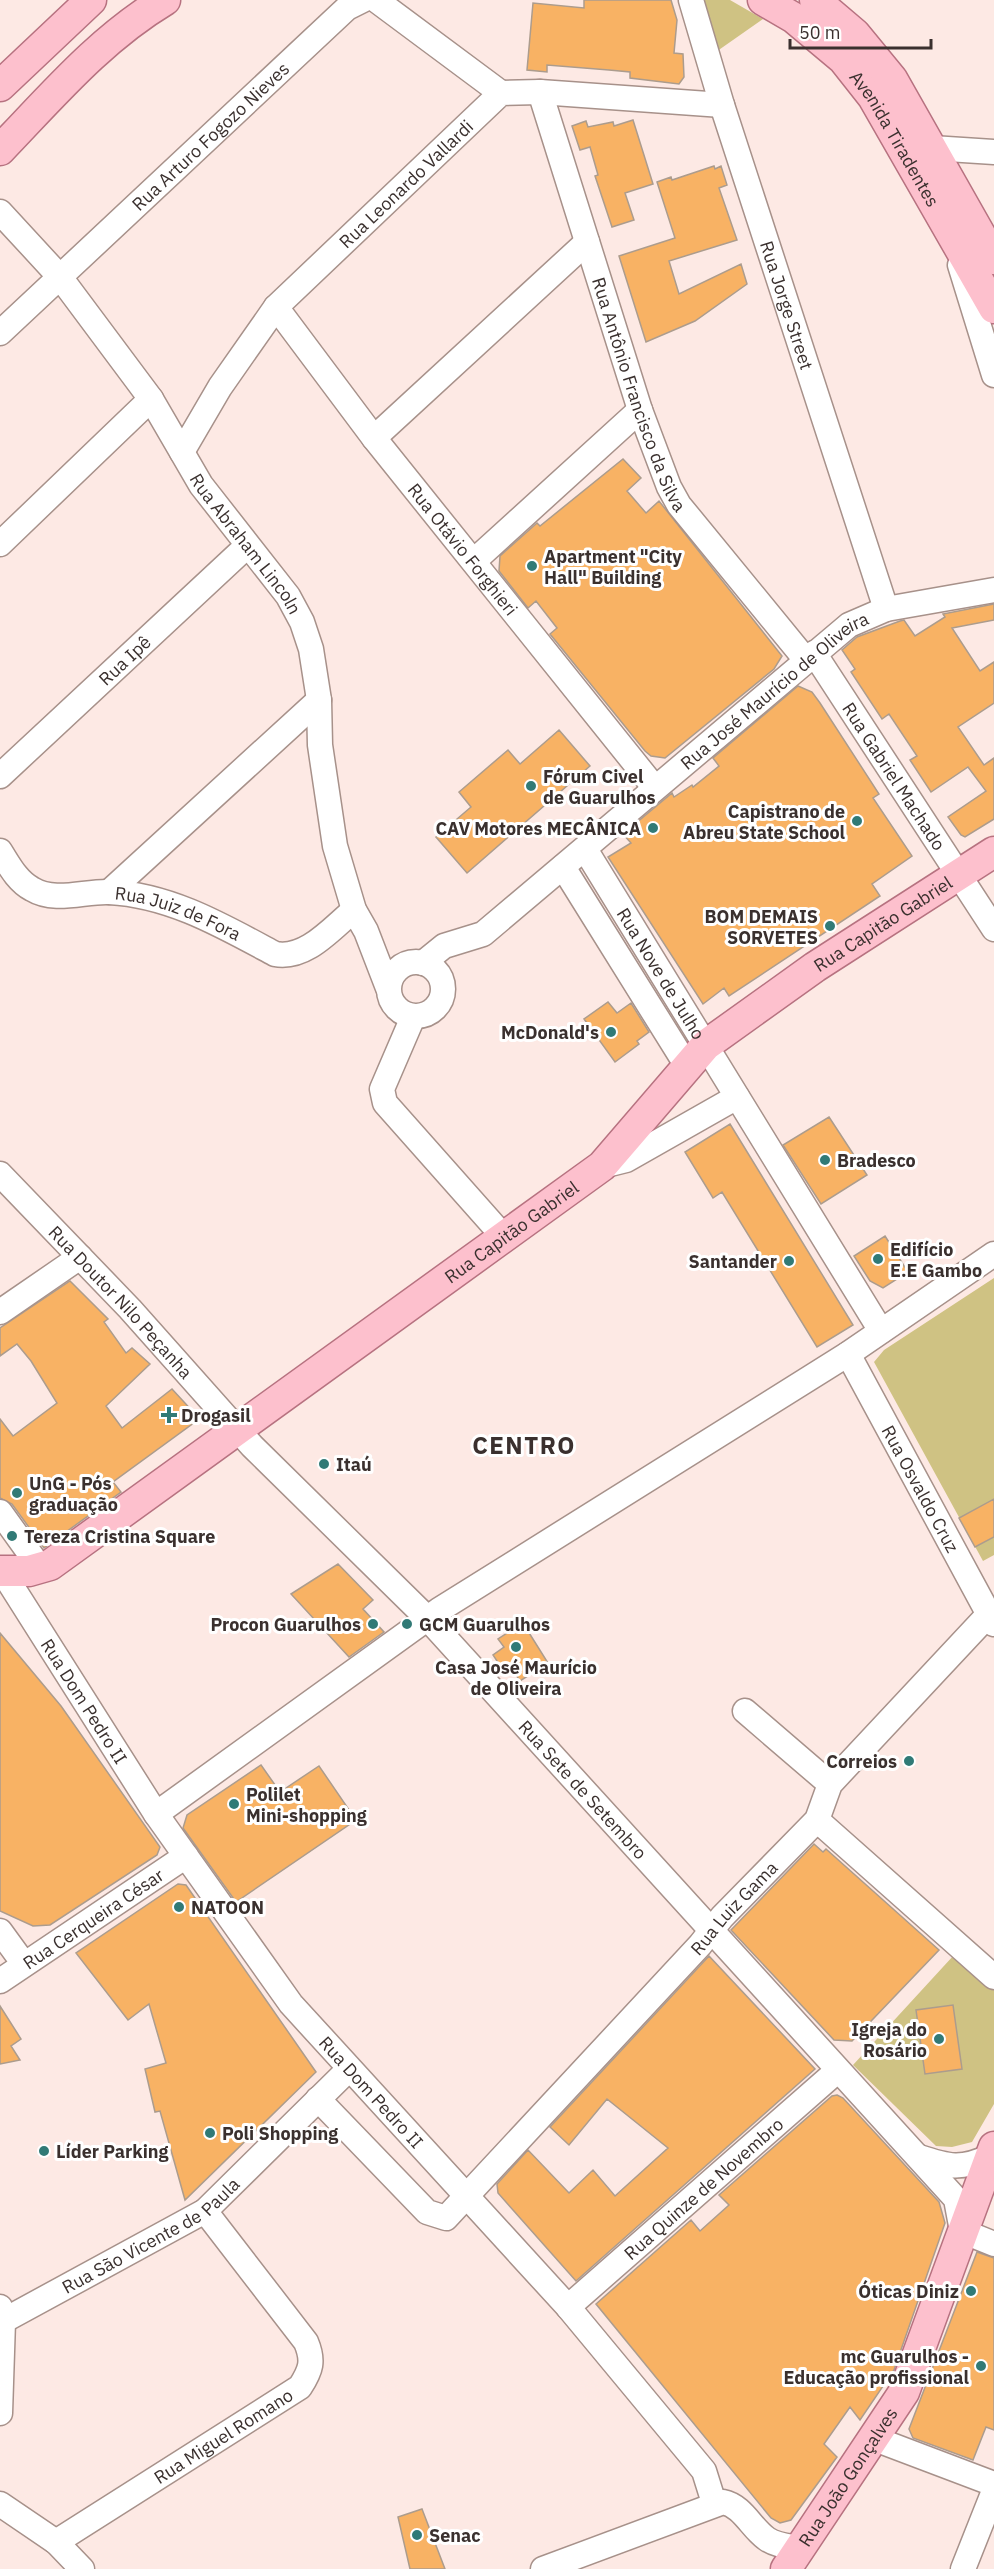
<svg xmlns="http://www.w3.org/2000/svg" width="994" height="2569" font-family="'IBM Plex Sans',sans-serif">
<rect width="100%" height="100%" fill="#fde9e4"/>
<path fill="#cfc283" d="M695,0H730L763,19L713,54Z
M994,1278V1555L983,1561L874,1362L884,1350Z
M954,1955L994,1989V2104L972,2142L952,2147L936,2146L853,2065Z"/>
<path fill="#f8b264" stroke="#ac9c8d" stroke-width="1.5" d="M584,0H671L677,20L674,53L683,54L684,77L679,84L630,78V72L609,70L547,65V72L527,70L533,3L584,8Z
M633,120L653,184L625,193L634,220L612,227L595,176L598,175L590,147L580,150L572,126L586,121L588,127L613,122L614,126Z
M714,166L715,169L721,166L727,185L719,188L737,240L669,261L679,294L741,264L747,284L695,321L646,342L619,256L675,238L657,182L671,177L672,180Z
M623,459L641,478L627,491L646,513L659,501L782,656L774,669L665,758L651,756L645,751L550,634L557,628L536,601L528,608L499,571L500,556L537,523L540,526Z
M994,604V620L952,628L980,671L994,662V703L958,727L984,765L994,758V819L965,837L961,835L948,817L986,791L968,767L931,792L910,760L917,756L889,714L882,719L851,672L855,669L842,650L857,637L900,621L904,620L915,636L945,617L943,614Z
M798,686L812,692L820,703L879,794L873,798L912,856L872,884L880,896L729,996L724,988L703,1004L608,857L631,843L623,834L672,793L674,797L692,785L693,787L719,766L713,758Z
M559,730L590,766L467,873L436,837L471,807L459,792L508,750L520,764Z
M608,1002L617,1013L631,1003L649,1032L637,1041L639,1044L615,1062L584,1019Z
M829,1117L867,1175L821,1204L783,1145Z
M730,1124L853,1325L817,1347L722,1192L713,1198L685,1152Z
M885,1236L908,1272L883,1288L870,1281L854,1256Z
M70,1281L108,1319L104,1322L126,1353L132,1348L150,1364L106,1406L122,1428L172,1389L196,1415L195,1422L113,1482L121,1492L44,1548L12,1504L0,1498V1419L13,1436L57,1403L31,1361L17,1344L0,1356V1328Z
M994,1499V1537L975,1547L959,1518Z
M338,1564L373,1600L363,1609L384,1632L349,1657L291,1594Z
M521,1620L548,1663L520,1681L508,1663L501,1667L493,1655L504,1647L498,1639L507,1633L505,1630Z
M0,1633L61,1706L160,1847L157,1855L50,1925L33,1926L0,1911Z
M261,1765L280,1792L319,1766L356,1820L236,1902L183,1828L187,1815Z
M814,1844L823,1852L826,1849L939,1950L852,2041L834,2040L731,1930Z
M178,1884L186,1885L316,2072L185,2200L160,2111L155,2112L145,2069L166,2063L149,2004L128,2020L76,1953Z
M709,1956L815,2069L576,2281L498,2193L497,2184L528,2150L569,2193L593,2170L615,2196L668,2148L607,2099L569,2145L550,2127Z
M953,2005L962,2069L925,2074L916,2010Z
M0,2006L21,2039L11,2046L20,2060L0,2064Z
M837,2095L843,2098L939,2202L945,2223L894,2370L860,2420L850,2407L824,2444L837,2457L791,2520L780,2523L771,2518L596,2304L691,2220L700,2231L729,2205L719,2195L832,2096Z
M977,2252L994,2258V2430L986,2427L973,2460L913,2438L909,2429Z
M422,2509L445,2569H410L398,2517Z"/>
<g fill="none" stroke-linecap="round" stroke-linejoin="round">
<defs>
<g id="minor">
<path d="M376,0L501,93"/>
<path id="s1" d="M691,0L722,105L886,609"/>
<path id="s2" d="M540,92L640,410L669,487L679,505L806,660"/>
<path d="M932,148L994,152"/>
<path id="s3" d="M0,212L60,277L151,399L201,485L288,596L302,622L311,649L319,700L320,745L335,846L354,910L366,931L388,988"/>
<path d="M960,265L994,375"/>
<path id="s4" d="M276,307L374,438L654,787"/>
<path id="s5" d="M0,333L347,8L363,0"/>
<path d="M374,438L587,242"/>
<path id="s6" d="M182,452L220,387L276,307L501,93L540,92L722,105"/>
<path d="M0,544L151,399"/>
<path d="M474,561L640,410"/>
<path id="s7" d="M814,653L994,929"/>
<path id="s8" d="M0,776L247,546"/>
<path id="s9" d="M585,849L881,1331"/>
<path id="s10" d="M0,851C9,865 17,881 32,889C55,903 84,891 109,892C170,895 223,926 275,954C306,960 332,928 354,910"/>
<path d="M563,867L687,1066"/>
<path d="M109,892L319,700"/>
<circle cx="416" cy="989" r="27"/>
<path id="s11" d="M423,963L444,946L483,934L849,625L886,609L994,590"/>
<path d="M413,1017L382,1089L385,1103L503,1236"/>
<path d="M602,1166L626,1160L737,1097"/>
<path id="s12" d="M0,1174L130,1309L252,1446L428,1619L956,2199L962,2231L994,2244"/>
<path d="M0,1312L80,1257"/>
<path id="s13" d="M848,1354L994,1624"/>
<path d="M0,1512L41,1569"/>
<path id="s14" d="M2,1571L156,1814L291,2004L568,2307L704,2471L714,2503"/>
<path d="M745,1711L830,1784"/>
<path d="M156,1814L439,1610L848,1354L994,1254"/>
<path d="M817,1820L994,1977"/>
<path d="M0,1931L24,1964"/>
<path id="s15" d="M0,1981L186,1856"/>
<path id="s16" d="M318,2099L427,2212L446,2218L700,1945L722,1917L817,1820L830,1784L989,1614"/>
<path d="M919,2157C949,2167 961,2170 991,2156"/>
<path id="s17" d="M568,2307L837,2071"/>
<path id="s18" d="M3,2321L205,2211L349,2069"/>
<path d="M0,2413L3,2321L0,2307"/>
<path d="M875,2439L994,2484"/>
<path d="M0,2504L56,2542L82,2569"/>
<path id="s19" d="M56,2542L300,2387C311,2370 314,2361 306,2342L205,2211"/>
<path d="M543,2569L723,2502C743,2506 751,2528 767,2539C777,2546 789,2546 800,2548"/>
<path d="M963,2569L994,2491"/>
</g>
<g id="major">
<path id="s20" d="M763,0L794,18L843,59L873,97L994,308"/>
<path d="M815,0L855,34L892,79L994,259"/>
<path d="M0,86L91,0"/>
<path d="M0,150C52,96 100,39 165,0"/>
<path id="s21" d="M0,1571H29L50,1565L602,1166L706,1045L815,967L994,852"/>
<path id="s22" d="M786,2569L904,2392L994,2147"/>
</g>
</defs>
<use href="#minor" stroke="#a7918a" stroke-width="27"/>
<use href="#major" stroke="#b77280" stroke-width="33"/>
<use href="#minor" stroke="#fff" stroke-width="24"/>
<use href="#major" stroke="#fdc0cd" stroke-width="30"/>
</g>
<g fill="#317a76" stroke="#fff" stroke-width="2">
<circle cx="532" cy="566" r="6"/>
<circle cx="531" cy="786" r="6"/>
<circle cx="857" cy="821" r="6"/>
<circle cx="653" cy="828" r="6"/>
<circle cx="830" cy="926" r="6"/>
<circle cx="611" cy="1032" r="6"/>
<circle cx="825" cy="1160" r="6"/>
<circle cx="878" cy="1259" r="6"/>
<circle cx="789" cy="1261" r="6"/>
<path d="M166 1406h6v6h6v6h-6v6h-6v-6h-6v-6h6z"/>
<circle cx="324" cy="1464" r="6"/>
<circle cx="17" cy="1493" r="6"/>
<circle cx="12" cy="1536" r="6"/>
<circle cx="373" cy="1624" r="6"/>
<circle cx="407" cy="1624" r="6"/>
<circle cx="516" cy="1647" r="6"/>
<circle cx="909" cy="1761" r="6"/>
<circle cx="234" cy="1804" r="6"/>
<circle cx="179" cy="1907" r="6"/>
<circle cx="939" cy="2039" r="6"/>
<circle cx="210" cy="2133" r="6"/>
<circle cx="44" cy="2151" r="6"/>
<circle cx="971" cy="2291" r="6"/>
<circle cx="981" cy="2366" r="6"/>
<circle cx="417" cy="2535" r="6"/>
</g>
<g text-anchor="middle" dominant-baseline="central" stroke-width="6" stroke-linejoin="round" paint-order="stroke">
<g font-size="18" fill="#3a302e" stroke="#fff">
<text stroke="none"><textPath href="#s5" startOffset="288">Rua Arturo Fogozo Nieves</textPath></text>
<text stroke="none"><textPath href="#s20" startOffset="195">Avenida Tiradentes</textPath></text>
<text stroke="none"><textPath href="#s6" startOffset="352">Rua Leonardo Vallardi</textPath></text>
<text stroke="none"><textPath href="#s1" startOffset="320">Rua Jorge Street</textPath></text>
<text stroke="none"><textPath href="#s2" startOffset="318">Rua Antônio Francisco da Silva</textPath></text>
<text stroke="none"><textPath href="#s3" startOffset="414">Rua Abraham Lincoln</textPath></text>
<text stroke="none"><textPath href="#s4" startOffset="306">Rua Otávio Forghieri</textPath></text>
<text stroke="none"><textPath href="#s8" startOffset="170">Rua Ipê</textPath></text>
<text stroke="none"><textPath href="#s11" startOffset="448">Rua José Maurício de Oliveira</textPath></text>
<text stroke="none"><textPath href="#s7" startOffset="147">Rua Gabriel Machado</textPath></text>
<text stroke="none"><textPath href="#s10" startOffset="201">Rua Juiz de Fora</textPath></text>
<text stroke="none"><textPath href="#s21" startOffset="1106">Rua Capitão Gabriel</textPath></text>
<text stroke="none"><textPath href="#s9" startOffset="146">Rua Nove de Julho</textPath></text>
<text stroke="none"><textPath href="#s21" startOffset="620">Rua Capitão Gabriel</textPath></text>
<text stroke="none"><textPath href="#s12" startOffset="176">Rua Doutor Nilo Peçanha</textPath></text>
<text stroke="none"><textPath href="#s13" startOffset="153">Rua Osvaldo Cruz</textPath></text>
<text stroke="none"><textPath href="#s14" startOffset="154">Rua Dom Pedro II</textPath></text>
<text stroke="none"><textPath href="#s12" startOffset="848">Rua Sete de Setembro</textPath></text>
<text stroke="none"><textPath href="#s16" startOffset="600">Rua Luiz Gama</textPath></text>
<text stroke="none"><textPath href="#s15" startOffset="112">Rua Cerqueira César</textPath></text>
<text stroke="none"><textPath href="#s14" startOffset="640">Rua Dom Pedro II</textPath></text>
<text stroke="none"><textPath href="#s17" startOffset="180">Rua Quinze de Novembro</textPath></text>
<text stroke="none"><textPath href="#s18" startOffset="171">Rua São Vicente de Paula</textPath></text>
<text stroke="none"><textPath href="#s19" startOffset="198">Rua Miguel Romano</textPath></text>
<text stroke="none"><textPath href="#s22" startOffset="111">Rua João Gonçalves</textPath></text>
</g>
<g font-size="18" font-weight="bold" fill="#3a302e" stroke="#fff" text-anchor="start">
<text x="544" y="556">Apartment "City<tspan x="544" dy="21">Hall" Building</tspan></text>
<text x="543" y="776">Fórum Civel<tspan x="543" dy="21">de Guarulhos</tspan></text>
<text x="845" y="811" text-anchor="end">Capistrano de<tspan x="845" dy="21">Abreu State School</tspan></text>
<text x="641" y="828" text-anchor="end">CAV Motores MECÂNICA</text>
<text x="818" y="916" text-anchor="end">BOM DEMAIS<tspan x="818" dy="21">SORVETES</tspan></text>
<text x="599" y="1032" text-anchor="end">McDonald's</text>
<text x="837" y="1160">Bradesco</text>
<text x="890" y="1249">Edifício<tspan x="890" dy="21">E.E Gambo</tspan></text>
<text x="777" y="1261" text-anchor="end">Santander</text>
<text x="181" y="1415">Drogasil</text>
<text x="336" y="1464">Itaú</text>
<text x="29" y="1483">UnG - Pós<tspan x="29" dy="21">graduação</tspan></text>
<text x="24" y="1536">Tereza Cristina Square</text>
<text x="361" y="1624" text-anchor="end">Procon Guarulhos</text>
<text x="419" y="1624">GCM Guarulhos</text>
<text x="516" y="1667" text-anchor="middle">Casa José Maurício<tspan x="516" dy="21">de Oliveira</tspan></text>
<text x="897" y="1761" text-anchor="end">Correios</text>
<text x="246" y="1794">Polilet<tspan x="246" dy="21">Mini-shopping</tspan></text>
<text x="191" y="1907">NATOON</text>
<text x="927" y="2029" text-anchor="end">Igreja do<tspan x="927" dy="21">Rosário</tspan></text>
<text x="222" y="2133">Poli Shopping</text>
<text x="56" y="2151">Líder Parking</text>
<text x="959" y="2291" text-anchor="end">Óticas Diniz</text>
<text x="969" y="2356" text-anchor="end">mc Guarulhos -<tspan x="969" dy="21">Educação profissional</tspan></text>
<text x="429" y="2535">Senac</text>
</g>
<g font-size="24" font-weight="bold" letter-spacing="1.5" fill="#3a302e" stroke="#fff">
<text x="524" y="1445">CENTRO</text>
</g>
</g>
<path d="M790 39v9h141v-9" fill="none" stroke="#3a302e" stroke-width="3"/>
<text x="799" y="39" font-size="18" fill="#3a302e" stroke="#ffffff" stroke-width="4.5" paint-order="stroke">50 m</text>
</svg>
